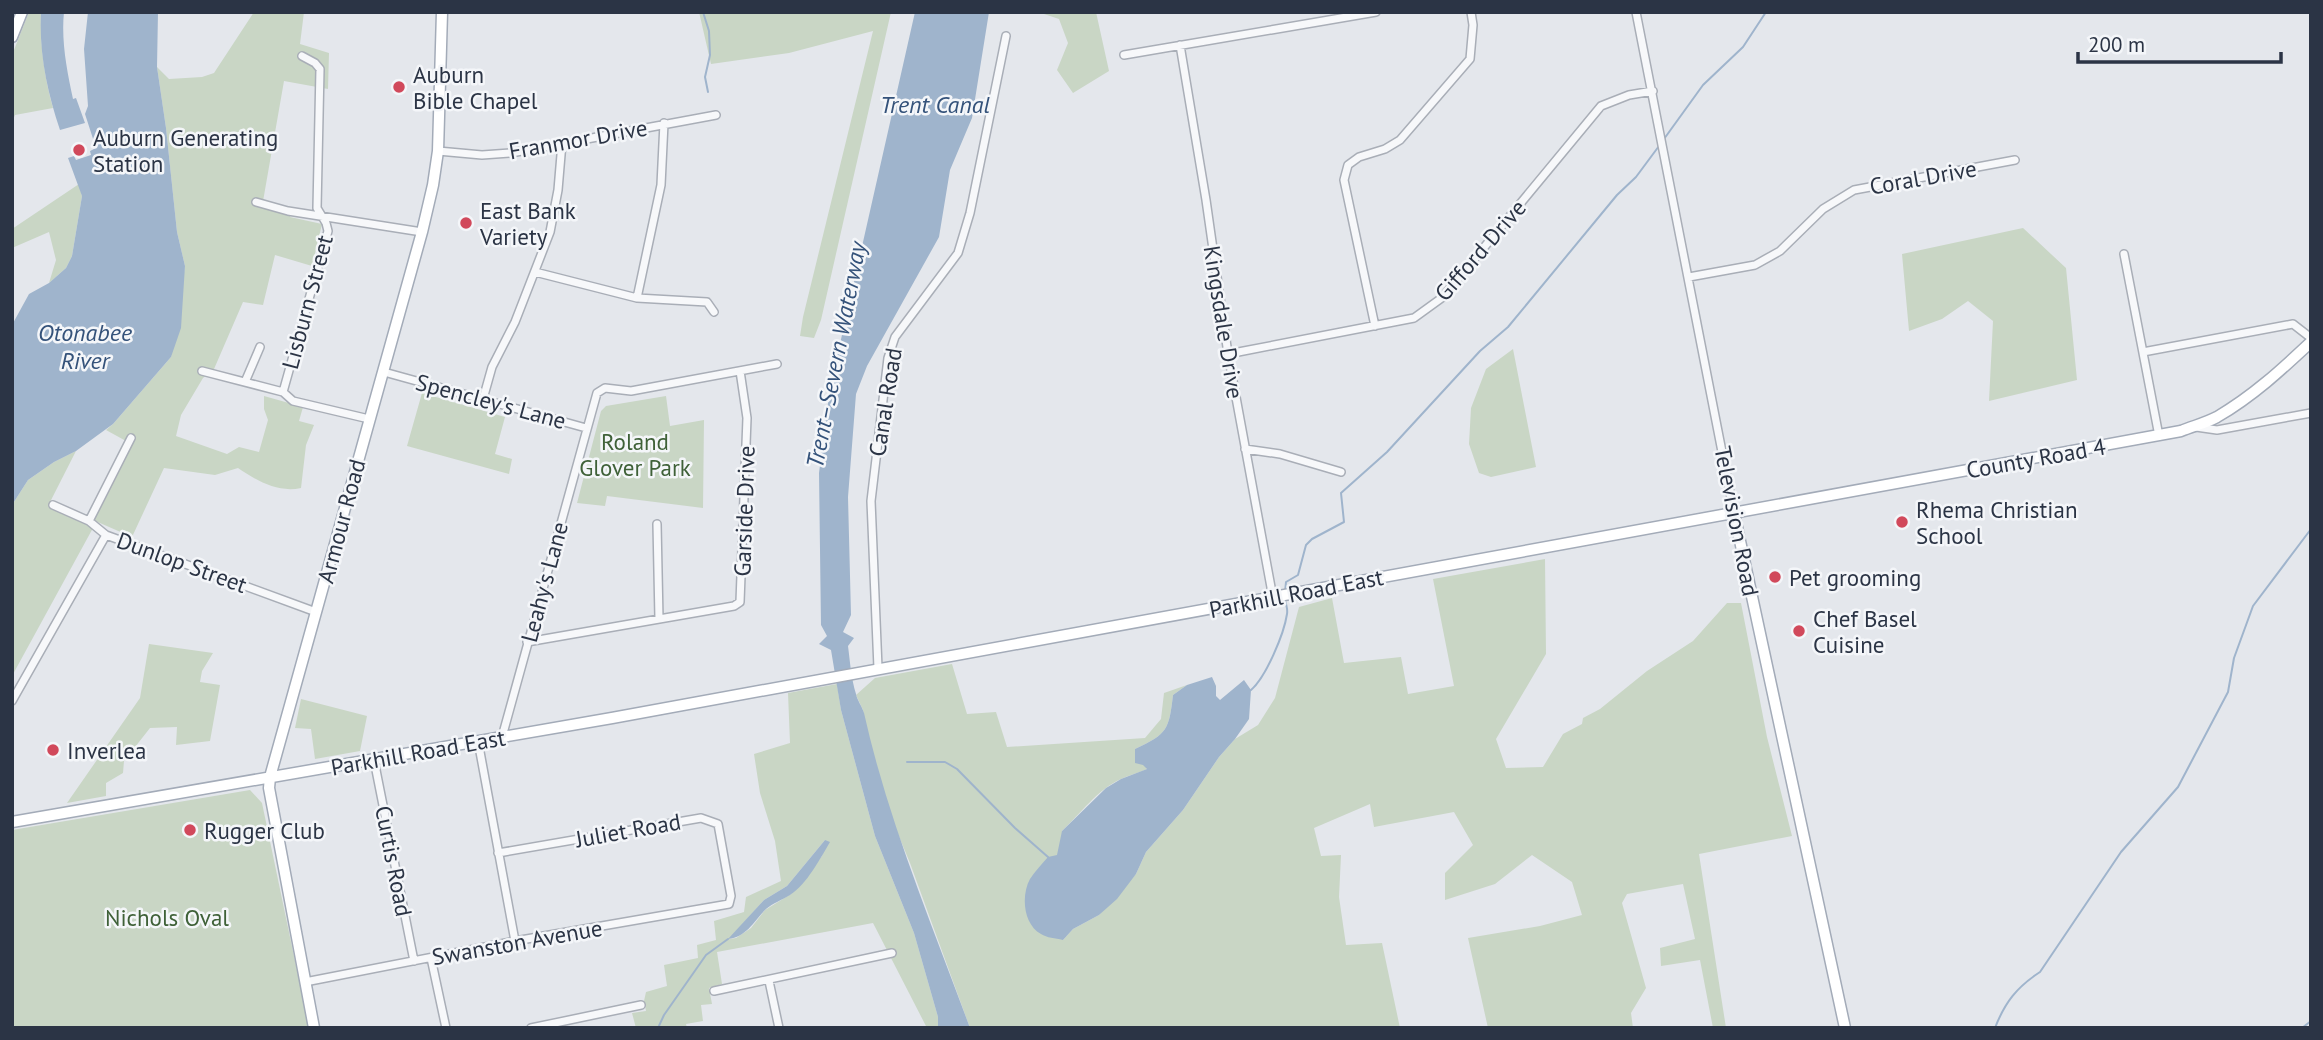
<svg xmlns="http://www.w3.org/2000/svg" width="2323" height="1040" font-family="'PT Sans',sans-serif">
<rect width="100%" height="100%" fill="#e4e7ec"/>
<path fill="#c9d6c5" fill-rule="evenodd" d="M29,12H41C40,45 44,76 53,108L15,115L12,122V55Z
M254,12H304L300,44L329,53L328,89L284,81L262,207L292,213L290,217L322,224L312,266L275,255L263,305L243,302L214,369L203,378L181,415L176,436L227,454L239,447L259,452L268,420L264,409V396L303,407L299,421L314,425L306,445L301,488C278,493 257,481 238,468L215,475L164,468L132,537L93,520L126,441L106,430L113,424L171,357L185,266L177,232L166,128L157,67L169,79L202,77L214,73Z
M699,12H891L821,320L814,338L800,336L803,317L873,31L789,53L711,64Z
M1038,12H1096L1109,71L1073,93L1057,70L1068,43L1059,19Z
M79,184L82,196L72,256L66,268L49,283L56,260L49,232L12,248V229Z
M2023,228L2066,268L2077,380L1989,401L1993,321L1968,301L1942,319L1909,331L1902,254Z
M1513,349L1536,467L1491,477L1479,473L1469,444L1471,408L1486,369Z
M422,393L505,417L495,454L512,459L509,474L407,446Z
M666,396L670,426L704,420L703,508L607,496L605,506L577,503L601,411L606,406Z
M76,451L48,506L86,522L93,528L12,676V505L28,480L54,462Z
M1545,559L1546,654L1496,739L1506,768L1543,767L1563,734L1582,724L1583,718L1600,709L1647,671L1693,641L1727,603H1741L1767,737L1792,836L1699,854L1726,1028H1713L1700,960L1661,966L1660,948L1695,939L1683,884L1627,894L1622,903L1646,988L1631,1013L1633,1028H1488L1468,938L1540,926L1582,915L1572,882L1532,855L1495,884L1445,900V873L1473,845L1454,812L1374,827L1370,804L1314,828L1321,856L1341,855L1339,897L1346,945L1382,943L1400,1028H970L910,863L893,822L868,741L863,710L856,695L875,678L952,664L967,714L996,712L1007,747L1145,738L1161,719L1164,693L1187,685L1173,695C1169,729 1168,734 1135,749L1147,769C1138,773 1130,775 1121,779C1098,789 1080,814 1062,831L1063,940L1073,929L1099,915L1136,874L1146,852L1183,810L1219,757L1235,739L1258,725L1275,698L1299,607L1332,598L1344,663L1401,657L1408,694L1454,686L1433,579Z
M149,644L213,653L202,671L200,682L220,685L210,741L176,745L177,727L150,728L124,761L123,773L106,783V796L67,803L140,698Z
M837,684L841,710L875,836L914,933L938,1017V1028H927L873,923L717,952L722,984L709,988L712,1004L701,1005L703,1021L686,1024L687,1028H636L632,1013L646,1011L644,1001L646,992L667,986L664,965L698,958L697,945L716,940L714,921L744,912L746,897L781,881L775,841L760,793L754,754L790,743L788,693ZM825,840L822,856L791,894L765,910L751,928L736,938L729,939L764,900L787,886Z
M301,699L367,716L360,751L315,759L311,729L295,728Z
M250,790L262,803L309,1028H12V830Z"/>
<path fill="#9fb4cc" d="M41,12H64C61,41 67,71 73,99L76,98L85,123L60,130C47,91 39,54 41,12Z
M88,12H158L157,67L166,128L177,232L185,266L181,328L171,357L113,424L76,451L54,462L28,480L12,505V325L29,294L49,283L66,268L72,256L82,196L68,158L74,156L76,160L91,155L90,151L96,148L85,114L88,106L84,49Z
M915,12H989L972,118L950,170L939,237L867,366L856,394L848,497L851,615L843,632L854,638L848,646C850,661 851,678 856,694C857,700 862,706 864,713C888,821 932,924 970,1028H938V1017L914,933L875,836L841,710L831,650L819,644L827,636L821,625L819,473L830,388Z
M1212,677L1216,686V696L1220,700L1244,680L1251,690L1249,719L1235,739L1219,757L1183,810L1146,852L1136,874L1117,899L1099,915L1073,929L1063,940C1055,938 1047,938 1041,934C1023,924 1021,895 1030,879C1035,871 1042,864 1048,857L1057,855L1062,831L1106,788L1121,779L1147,769L1143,765L1135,763V749C1168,734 1169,729 1173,695L1187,685Z
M825,840L830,842C820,859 807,884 790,895C782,900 773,903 766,909C754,921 747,937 728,939L764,900L787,886Z"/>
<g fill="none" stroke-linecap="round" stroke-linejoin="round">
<path stroke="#9fb4cc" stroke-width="2" d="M703,12L709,31L710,55L705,77L708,92
M1664,139L1703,85L1743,47L1766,12
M1285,592L1286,582L1298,575L1306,545L1312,539L1344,522L1341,493L1387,452L1480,351L1508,327L1617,195L1636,177L1659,146
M1251,690C1266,677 1284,634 1287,614C1288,608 1286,603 1284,598
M907,762H945L957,769L1015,828L1048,857
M658,1028L664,1015L706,955L728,939
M1995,1028C2005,1002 2017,987 2040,972L2121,852L2178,787L2228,692L2234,658L2253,606L2311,529
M2302,1028L2311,1021"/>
<defs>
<path id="minor" d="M1636,12L1734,513
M1180,45L1206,200L1228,354L1273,598
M1124,55L1376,12
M438,151L482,155L511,153L716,115
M256,202L288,211L422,232
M2124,254L2159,436
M535,272L637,298L707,302L714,312
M1689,277L1755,265L1780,251L1823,209L1854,190L2015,160
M637,298L661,185L664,123
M1375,326L1344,180L1348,165L1359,157L1385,149L1400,140L1470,59L1473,25L1471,12
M2143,352L2293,324L2311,338
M1228,354L1414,318L1443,297L1601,106L1629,95L1653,91
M202,371L283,392L293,401L369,419
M384,372L586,428
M245,382L260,347
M283,392L328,231L326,223L317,208L320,69L315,63L302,56
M483,399L492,367L515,322L550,232L558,190L562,143
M2196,427L2217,430L2311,413
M1245,449L1280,454L1341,472
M53,505L89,521L106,535L316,612
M89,521L131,438
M657,524L659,619
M527,642L734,606L740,602L747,418L740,371
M878,668L871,501L888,358L895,337L958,253L970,213L1006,36
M12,701L106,535
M502,737L597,393L605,388L631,391L777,364
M478,741L515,941
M374,760L414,961
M431,958L446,1028
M769,981L779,1028
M305,982L515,941L729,904L731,896L718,824L701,818L498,853
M714,991L892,953
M531,1028L641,1005"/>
<path id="major" d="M12,37L22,12
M1734,513L1845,1028
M12,822L612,718L2181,431C2193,426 2206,423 2217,417C2253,396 2281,370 2311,342
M314,1028L269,788L270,777L422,232L433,185L438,151L442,12"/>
</defs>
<use href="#minor" stroke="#a9aeb7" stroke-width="10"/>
<use href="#major" stroke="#a3abb8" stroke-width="13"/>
<use href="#minor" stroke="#f7f8fa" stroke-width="7"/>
<use href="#major" stroke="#fff" stroke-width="10"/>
</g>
<g fill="#d1495b" stroke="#f4f6f9" stroke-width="2.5">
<circle cx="399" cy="87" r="7"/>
<circle cx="79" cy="150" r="7"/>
<circle cx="466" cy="223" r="7"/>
<circle cx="1902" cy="522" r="7"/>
<circle cx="1775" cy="577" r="7"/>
<circle cx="1799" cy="631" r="7"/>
<circle cx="53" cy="750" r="7"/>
<circle cx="190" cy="830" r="7"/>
</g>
<g text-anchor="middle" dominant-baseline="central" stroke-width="5" stroke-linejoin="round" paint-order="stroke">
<g font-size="23" fill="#2b3445" stroke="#f4f6f9" text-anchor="start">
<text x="413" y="74">Auburn<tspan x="413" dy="26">Bible Chapel</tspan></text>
<text x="93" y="137">Auburn Generating<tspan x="93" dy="26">Station</tspan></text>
<text x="480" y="210">East Bank<tspan x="480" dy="26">Variety</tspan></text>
<text x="1916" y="509">Rhema Christian<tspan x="1916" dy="26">School</tspan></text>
<text x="1789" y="577">Pet grooming</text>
<text x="1813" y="618">Chef Basel<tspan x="1813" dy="26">Cuisine</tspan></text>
<text x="67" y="750">Inverlea</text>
<text x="204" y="830">Rugger Club</text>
</g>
<g font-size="23" fill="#2b3445" stroke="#f4f6f9">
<text transform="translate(578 139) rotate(-10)">Franmor Drive</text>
<text transform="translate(1923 177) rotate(-10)">Coral Drive</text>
<text transform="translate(1480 250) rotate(-49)">Gifford Drive</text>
<text transform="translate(307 302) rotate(-75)">Lisburn Street</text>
<text transform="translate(1224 322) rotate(81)">Kingsdale Drive</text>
<text transform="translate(491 401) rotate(15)">Spencley's Lane</text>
<text transform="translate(885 402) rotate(-81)">Canal Road</text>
<text transform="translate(2036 458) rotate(-10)">County Road 4</text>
<text transform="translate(744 511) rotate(-88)">Garside Drive</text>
<text transform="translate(341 521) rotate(-75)">Armour Road</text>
<text transform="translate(1737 521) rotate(79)">Television Road</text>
<text transform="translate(182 562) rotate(20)">Dunlop Street</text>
<text transform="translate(544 582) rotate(-75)">Leahy's Lane</text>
<text transform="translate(1296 593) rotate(-11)">Parkhill Road East</text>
<text transform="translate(418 752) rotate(-10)">Parkhill Road East</text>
<text transform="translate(628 830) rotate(-10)">Juliet Road</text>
<text transform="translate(394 861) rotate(79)">Curtis Road</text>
<text transform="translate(517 942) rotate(-10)">Swanston Avenue</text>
</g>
<g font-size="23" fill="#3f6138" stroke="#f4f6f9">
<text x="635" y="441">Roland<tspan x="635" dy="26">Glover Park</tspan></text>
<text x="167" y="917">Nichols Oval</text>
</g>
<g font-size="24" font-style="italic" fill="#34527a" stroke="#f4f6f9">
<text x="935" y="104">Trent Canal</text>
<text x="85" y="332">Otonabee<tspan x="85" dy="28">River</tspan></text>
<text transform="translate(836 355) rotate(-79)">Trent–Severn Waterway</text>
</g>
</g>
<rect width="2323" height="1040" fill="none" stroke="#2b3445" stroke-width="28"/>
<path d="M2078 52v10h203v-10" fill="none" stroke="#2b3445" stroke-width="3.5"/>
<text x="2088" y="52" font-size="21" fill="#2b3445" stroke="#f4f6f9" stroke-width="5" paint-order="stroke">200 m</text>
</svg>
